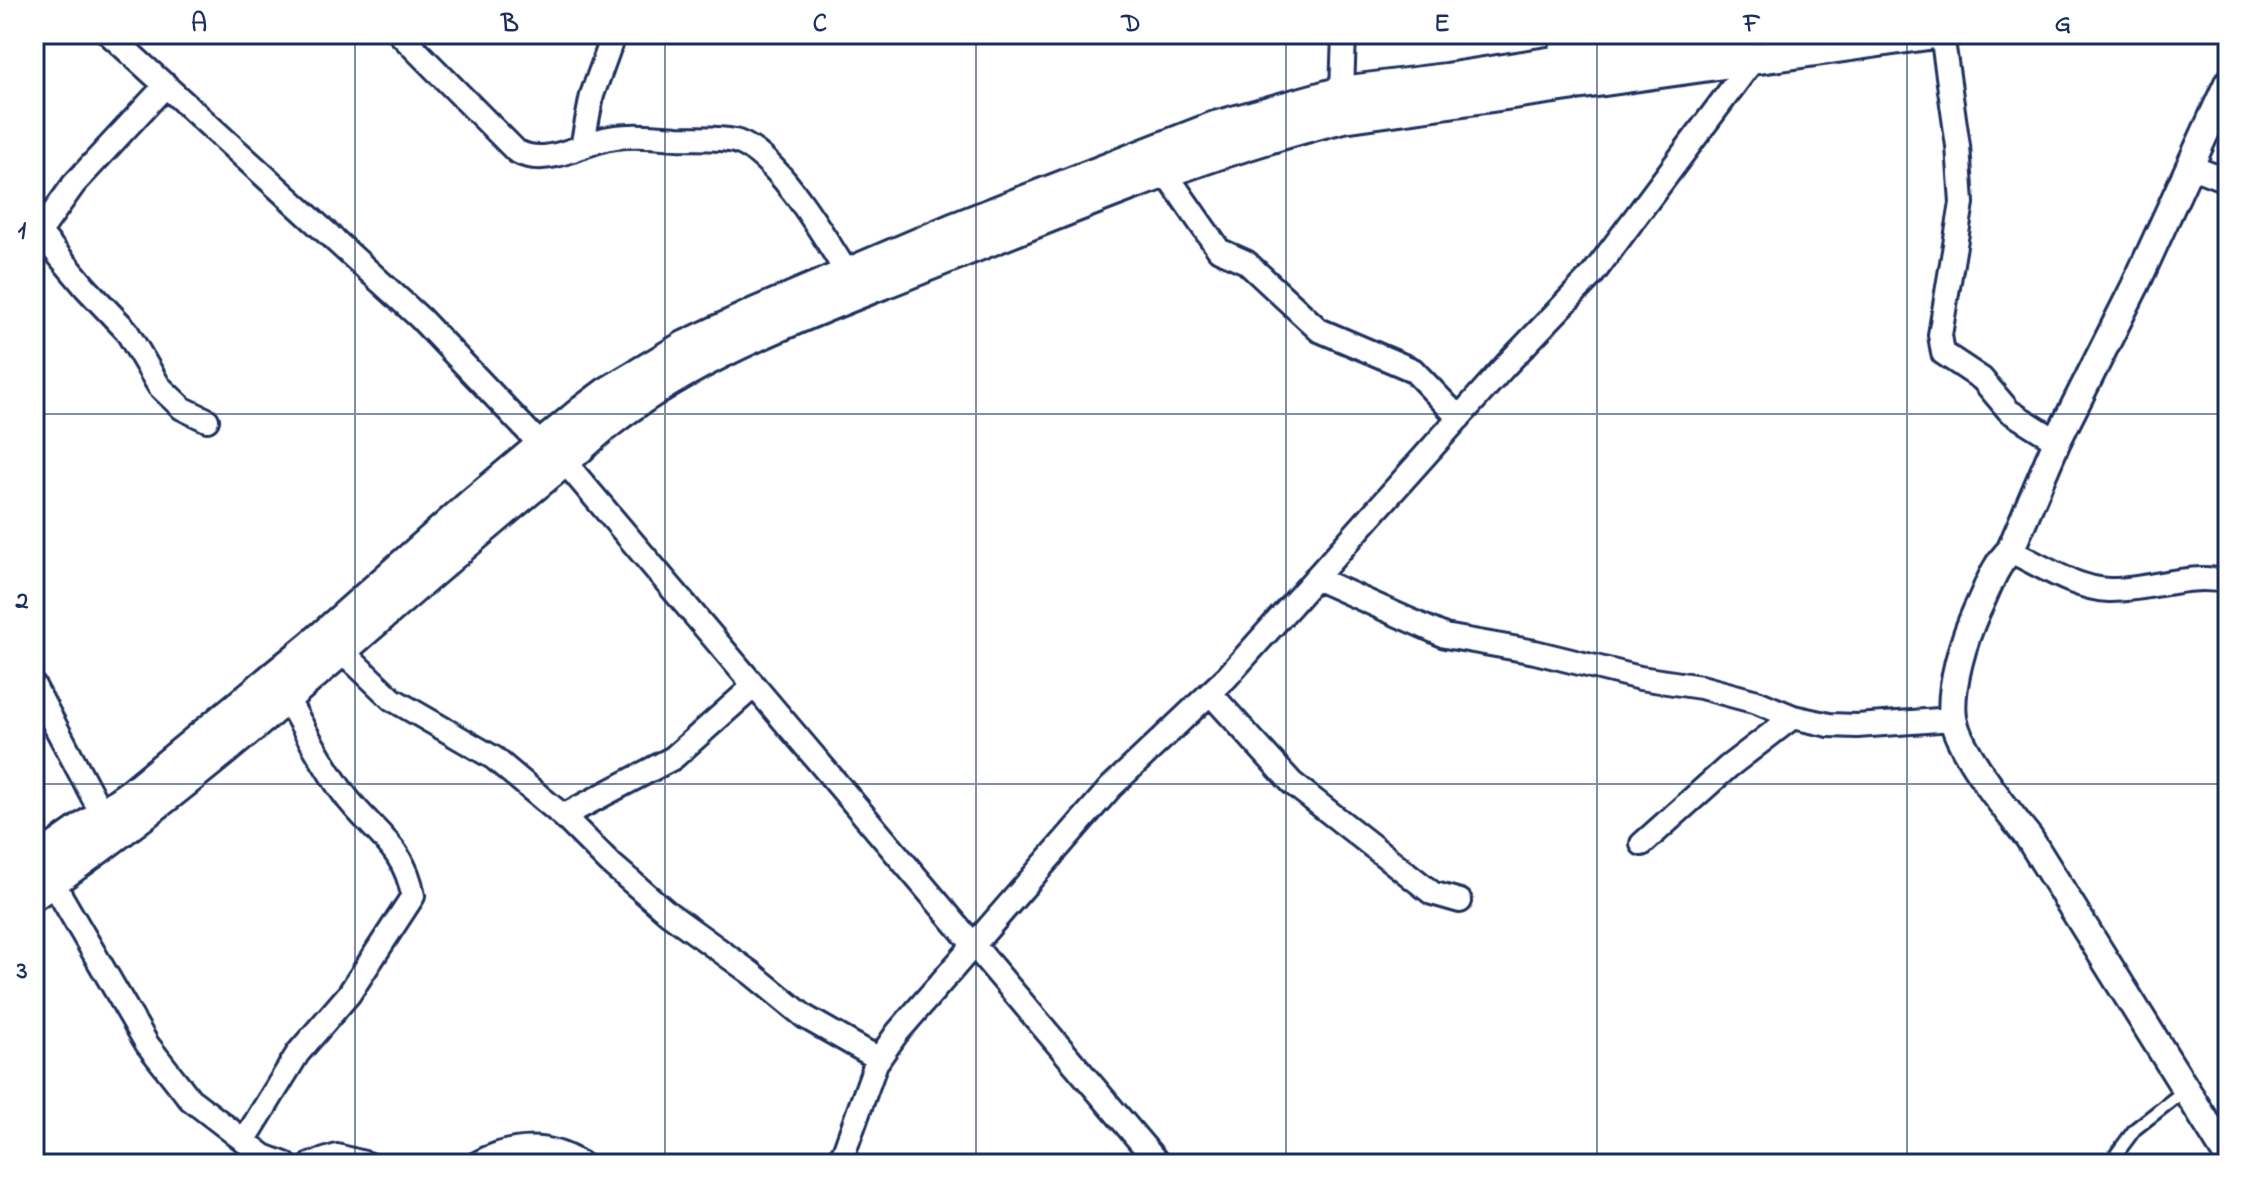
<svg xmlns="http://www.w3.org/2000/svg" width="2262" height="1198" font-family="'Indie Flower',sans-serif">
<rect width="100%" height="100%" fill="#fff"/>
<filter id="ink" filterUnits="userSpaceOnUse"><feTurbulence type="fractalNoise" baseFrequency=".0125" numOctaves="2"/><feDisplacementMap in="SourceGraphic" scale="16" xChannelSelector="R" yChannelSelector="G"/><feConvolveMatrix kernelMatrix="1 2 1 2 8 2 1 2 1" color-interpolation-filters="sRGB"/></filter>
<g filter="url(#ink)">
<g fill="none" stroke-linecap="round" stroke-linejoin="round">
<defs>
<path id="service" d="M2109,1164L2135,1129L2185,1090"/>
<path id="minor" d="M109,34L420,318L541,445
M400,34L516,151C542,166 570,150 598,141C621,133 653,136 677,138C694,139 723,137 738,142C778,156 825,238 847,273
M1942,34L1958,146L1962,203L1940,335L1943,353L1982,379L2009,411L2057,441
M1555,63L1568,34
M1342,92L1344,34
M582,147L592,95L614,34
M2189,166L2228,181
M1164,171L1219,250L1246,262L1319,330L1413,370L1459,418
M40,233L86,288L126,330L159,386L182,408L207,420
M34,240L74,184L166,85
M564,461L1159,1164
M2010,551C2041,565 2075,589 2109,590C2149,591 2188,572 2228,582
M1315,578L1445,636L1535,652L1640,678L1701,687L1757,702L1793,717L1829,725L1857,726L1953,719
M341,650L392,699L494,758L563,816L611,864L668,913L751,973L805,1017L879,1059
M34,686L102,814
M1210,693L1292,783L1432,893L1460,901
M563,816L673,758L754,686
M1642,844L1728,767L1793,717
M52,881L147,1044L190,1099L264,1156L285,1164
M244,1141L298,1053L349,994L413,896C405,846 371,831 344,794C322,764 305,730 286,697
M312,1164L337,1156L368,1164
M476,1164C511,1145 547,1142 581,1164
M835,1164L844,1152L876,1063L897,1033L1111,787L1227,677L1506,365L1593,274L1753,60"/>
<path id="tertiary" d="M2228,83L2135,286L2057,441L2010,551C1994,566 1987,590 1977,610C1964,638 1949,687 1953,718C1958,750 2008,812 2029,838L2228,1157"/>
<path id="secondary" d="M34,863L133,793L313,645L473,503L583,411L607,393L686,346L756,313L953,229L1215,127L1342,92L1446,79L1735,34
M34,894C222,766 385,606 562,463C578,450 592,435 609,422C700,351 814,311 921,268C1061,212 1196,154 1343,117L1928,34"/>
</defs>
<use href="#service" stroke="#1b2f5e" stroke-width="17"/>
<use href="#minor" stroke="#1b2f5e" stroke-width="28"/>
<use href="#tertiary" stroke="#1b2f5e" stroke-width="32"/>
<use href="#secondary" stroke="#1b2f5e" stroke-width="36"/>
<use href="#service" stroke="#fff" stroke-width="11"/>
<use href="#minor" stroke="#fff" stroke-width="22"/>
<use href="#tertiary" stroke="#fff" stroke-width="26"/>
<use href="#secondary" stroke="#fff" stroke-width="30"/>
</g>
</g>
<path fill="none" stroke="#1b2f5e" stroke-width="2" stroke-opacity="0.55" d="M355,34V1164M665,34V1164M976,34V1164M1286,34V1164M1597,34V1164M1907,34V1164M34,414H2228M34,784H2228"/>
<rect width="2262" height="1198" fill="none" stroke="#fff" stroke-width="88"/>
<rect x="44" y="44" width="2174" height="1110" fill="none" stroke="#1b2f5e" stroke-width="3"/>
<g font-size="26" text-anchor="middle" font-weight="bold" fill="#1b2f5e">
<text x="199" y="31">A</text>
<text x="510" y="31">B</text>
<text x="820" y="31">C</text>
<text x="1131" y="31">D</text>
<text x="1442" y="31">E</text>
<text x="1752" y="31">F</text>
<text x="2063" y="31">G</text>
<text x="22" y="238">1</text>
<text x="22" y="608">2</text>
<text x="22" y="978">3</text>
</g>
</svg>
